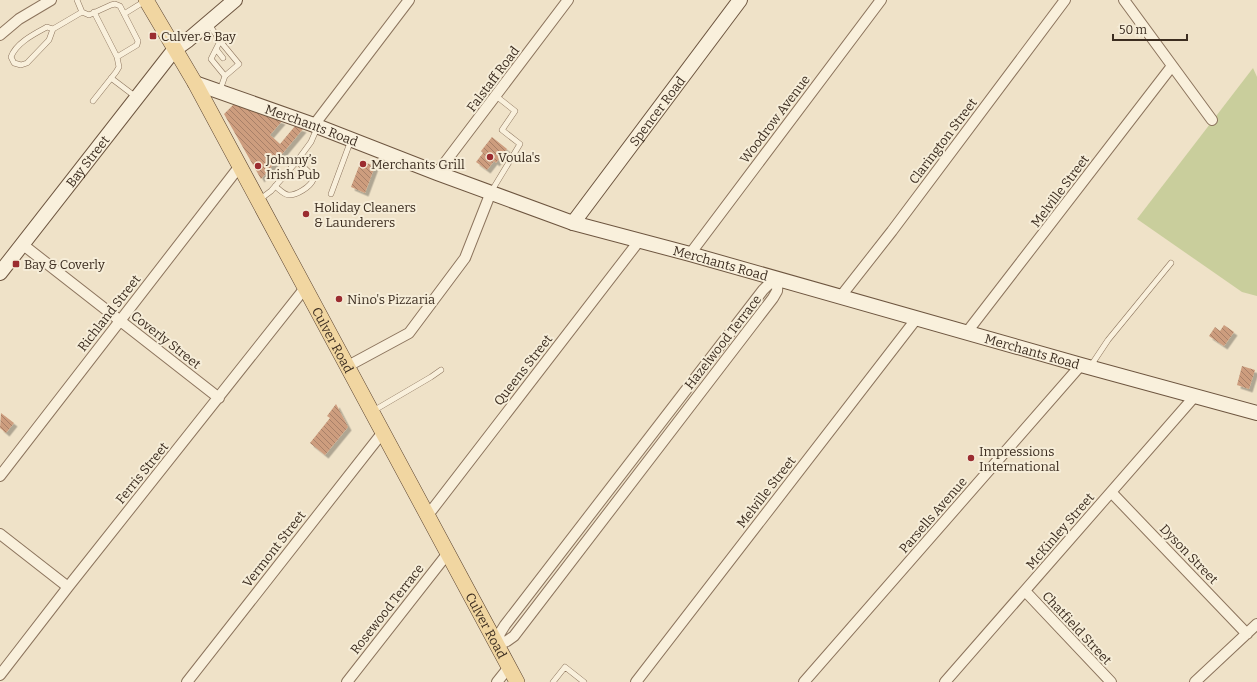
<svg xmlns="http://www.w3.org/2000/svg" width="1257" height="682" font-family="Bitter,serif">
<defs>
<pattern id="building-back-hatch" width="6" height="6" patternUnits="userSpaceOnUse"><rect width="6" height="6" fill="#cd9d7e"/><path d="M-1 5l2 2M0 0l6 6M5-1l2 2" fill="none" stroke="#a88067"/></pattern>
<filter id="shadow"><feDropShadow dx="3.5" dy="3.5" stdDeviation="0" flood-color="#0004"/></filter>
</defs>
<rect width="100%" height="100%" fill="#efe2c8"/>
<path fill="#c9ce9c" d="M1253,68L1257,77V296L1242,292L1137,219Z"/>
<path fill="url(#building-back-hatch)" filter="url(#shadow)" d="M234,104L282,121L270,135L280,144L295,126L303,129L261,179L224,114Z
M492,137L507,149L496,163L494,161L487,170L476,162L483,153L481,151Z
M361,161L375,166L365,193L351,187Z
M1224,325L1234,332L1224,346L1209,336L1215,327L1220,331Z
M1242,366L1255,370L1249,389L1237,385Z
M336,404L348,427L325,455L310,443L330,418L327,416Z
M1,413L14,423L6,433L0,428Z"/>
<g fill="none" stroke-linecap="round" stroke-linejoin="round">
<defs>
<path id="lane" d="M77,0L82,12L89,15L111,5L115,4L120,6L138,41L137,45L117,57L119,67L116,72L93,101
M94,12L117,57
M124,14L145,1
M209,24L220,41L211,59L225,76L220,90
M53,29L47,27C34,34 16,43 11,57L14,63L21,65L27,63L49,40L53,29L82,12
M220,41L239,64L225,76
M216,49L223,58
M111,78L136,97
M275,186C279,189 284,195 289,195C297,195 310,187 313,180V176L297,161
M491,192L520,144L502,130L515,111L496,96
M331,194L351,140
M259,200L271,191L297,161L311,142L317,128
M1090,367L1108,340L1171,263
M373,411L431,377L441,370
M553,682L565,667L584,682"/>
<path id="street" d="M1124,0L1212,120
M0,35L19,19L51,0
M314,125L409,0
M437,173L568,0
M22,244L219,398
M690,254L881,0
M841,296L892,231L1065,0
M967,332L1172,66
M348,366L409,333L465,258L491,192
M0,476L239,167
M1111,492L1247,634
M428,515L639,241
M0,534L68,587
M1025,591L1111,682
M497,645L507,641L514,636L773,298L777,291L778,279
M497,645L500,633L505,625L763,290L768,285L778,279
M0,675L68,587L305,288
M187,682L383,432
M347,682L448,553
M497,682L509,667
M636,682L917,318
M804,682L1081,365
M945,682L1195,396
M1195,682L1257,624"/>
<g id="secondary">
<path id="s1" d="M195,83L314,125L437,173L573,223L690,254L1081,365L1257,413"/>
<path id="s2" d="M573,223L740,0"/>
<path id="s3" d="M0,273L174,50L188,40L235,0"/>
</g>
<g id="primary">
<path id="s4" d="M146,0L195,83L517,682"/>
</g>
</defs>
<use href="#lane" stroke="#8c745d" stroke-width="6"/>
<use href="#street" stroke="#8c745d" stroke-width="12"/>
<use href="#secondary" stroke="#6e5640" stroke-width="16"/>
<use href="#primary" stroke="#5a4331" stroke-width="16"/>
<use href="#lane" stroke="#f9f0dc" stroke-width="5"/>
<use href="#street" stroke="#f9f0dc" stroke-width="10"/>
<use href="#secondary" stroke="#f9f0dc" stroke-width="14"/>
<use href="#primary" stroke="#f1d6a1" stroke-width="15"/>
</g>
<g fill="#9b2c30" stroke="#f6edd8" stroke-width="1.5">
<rect x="149" y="32" width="8" height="8" rx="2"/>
<circle cx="490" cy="157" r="4"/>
<circle cx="363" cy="164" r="4"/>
<circle cx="258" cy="166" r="4"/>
<circle cx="306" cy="214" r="4"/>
<rect x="12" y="260" width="8" height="8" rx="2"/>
<circle cx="339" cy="299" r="4"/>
<circle cx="971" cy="458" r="4"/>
</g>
<g text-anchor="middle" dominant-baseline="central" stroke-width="4" stroke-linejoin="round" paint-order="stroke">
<g font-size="13" fill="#3c2d20" stroke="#f6edd8" text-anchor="start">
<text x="161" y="36">Culver &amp; Bay</text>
<text x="498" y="157">Voula's</text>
<text x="266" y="159">Johnny’s<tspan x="266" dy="15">Irish Pub</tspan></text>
<text x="371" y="164">Merchants Grill</text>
<text x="314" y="207">Holiday Cleaners<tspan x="314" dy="15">&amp; Launderers</tspan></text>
<text x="24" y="264">Bay &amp; Coverly</text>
<text x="347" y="299">Nino's Pizzaria</text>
<text x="979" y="451">Impressions<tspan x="979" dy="15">International</tspan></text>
</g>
<g font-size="13" fill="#3c2d20" stroke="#f6edd8">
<text transform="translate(493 79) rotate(-53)">Falstaff Road</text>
<text stroke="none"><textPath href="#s2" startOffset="140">Spencer Road</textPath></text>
<text transform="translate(775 119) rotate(-53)">Woodrow Avenue</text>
<text stroke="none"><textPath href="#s1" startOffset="124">Merchants Road</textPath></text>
<text transform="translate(943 141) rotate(-53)">Clarington Street</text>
<text stroke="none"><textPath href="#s3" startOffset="142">Bay Street</textPath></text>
<text transform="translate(1060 191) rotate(-53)">Melville Street</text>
<text stroke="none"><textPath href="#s1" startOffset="556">Merchants Road</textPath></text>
<text transform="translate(109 313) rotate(-52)">Richland Street</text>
<text transform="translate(166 340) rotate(38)">Coverly Street</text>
<text stroke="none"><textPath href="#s4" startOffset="388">Culver Road</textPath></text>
<text transform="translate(723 342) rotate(-52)">Hazelwood Terrace</text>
<text stroke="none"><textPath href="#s1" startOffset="880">Merchants Road</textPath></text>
<text transform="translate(523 370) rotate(-52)">Queens Street</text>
<text transform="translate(142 473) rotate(-51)">Ferris Street</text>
<text transform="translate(766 492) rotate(-52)">Melville Street</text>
<text transform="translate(933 515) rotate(-49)">Parsells Avenue</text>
<text transform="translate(1060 531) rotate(-49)">McKinley Street</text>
<text transform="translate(274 549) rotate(-52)">Vermont Street</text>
<text transform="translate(1189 554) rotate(46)">Dyson Street</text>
<text transform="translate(387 609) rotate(-52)">Rosewood Terrace</text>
<text stroke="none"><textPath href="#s4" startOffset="712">Culver Road</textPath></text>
<text transform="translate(1077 628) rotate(47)">Chatfield Street</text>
</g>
</g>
<path d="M1113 34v6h74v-6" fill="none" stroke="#3c2d20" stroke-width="2"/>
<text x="1119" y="34" font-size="12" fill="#3c2d20" stroke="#f6edd8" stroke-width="3" paint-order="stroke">50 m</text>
</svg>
